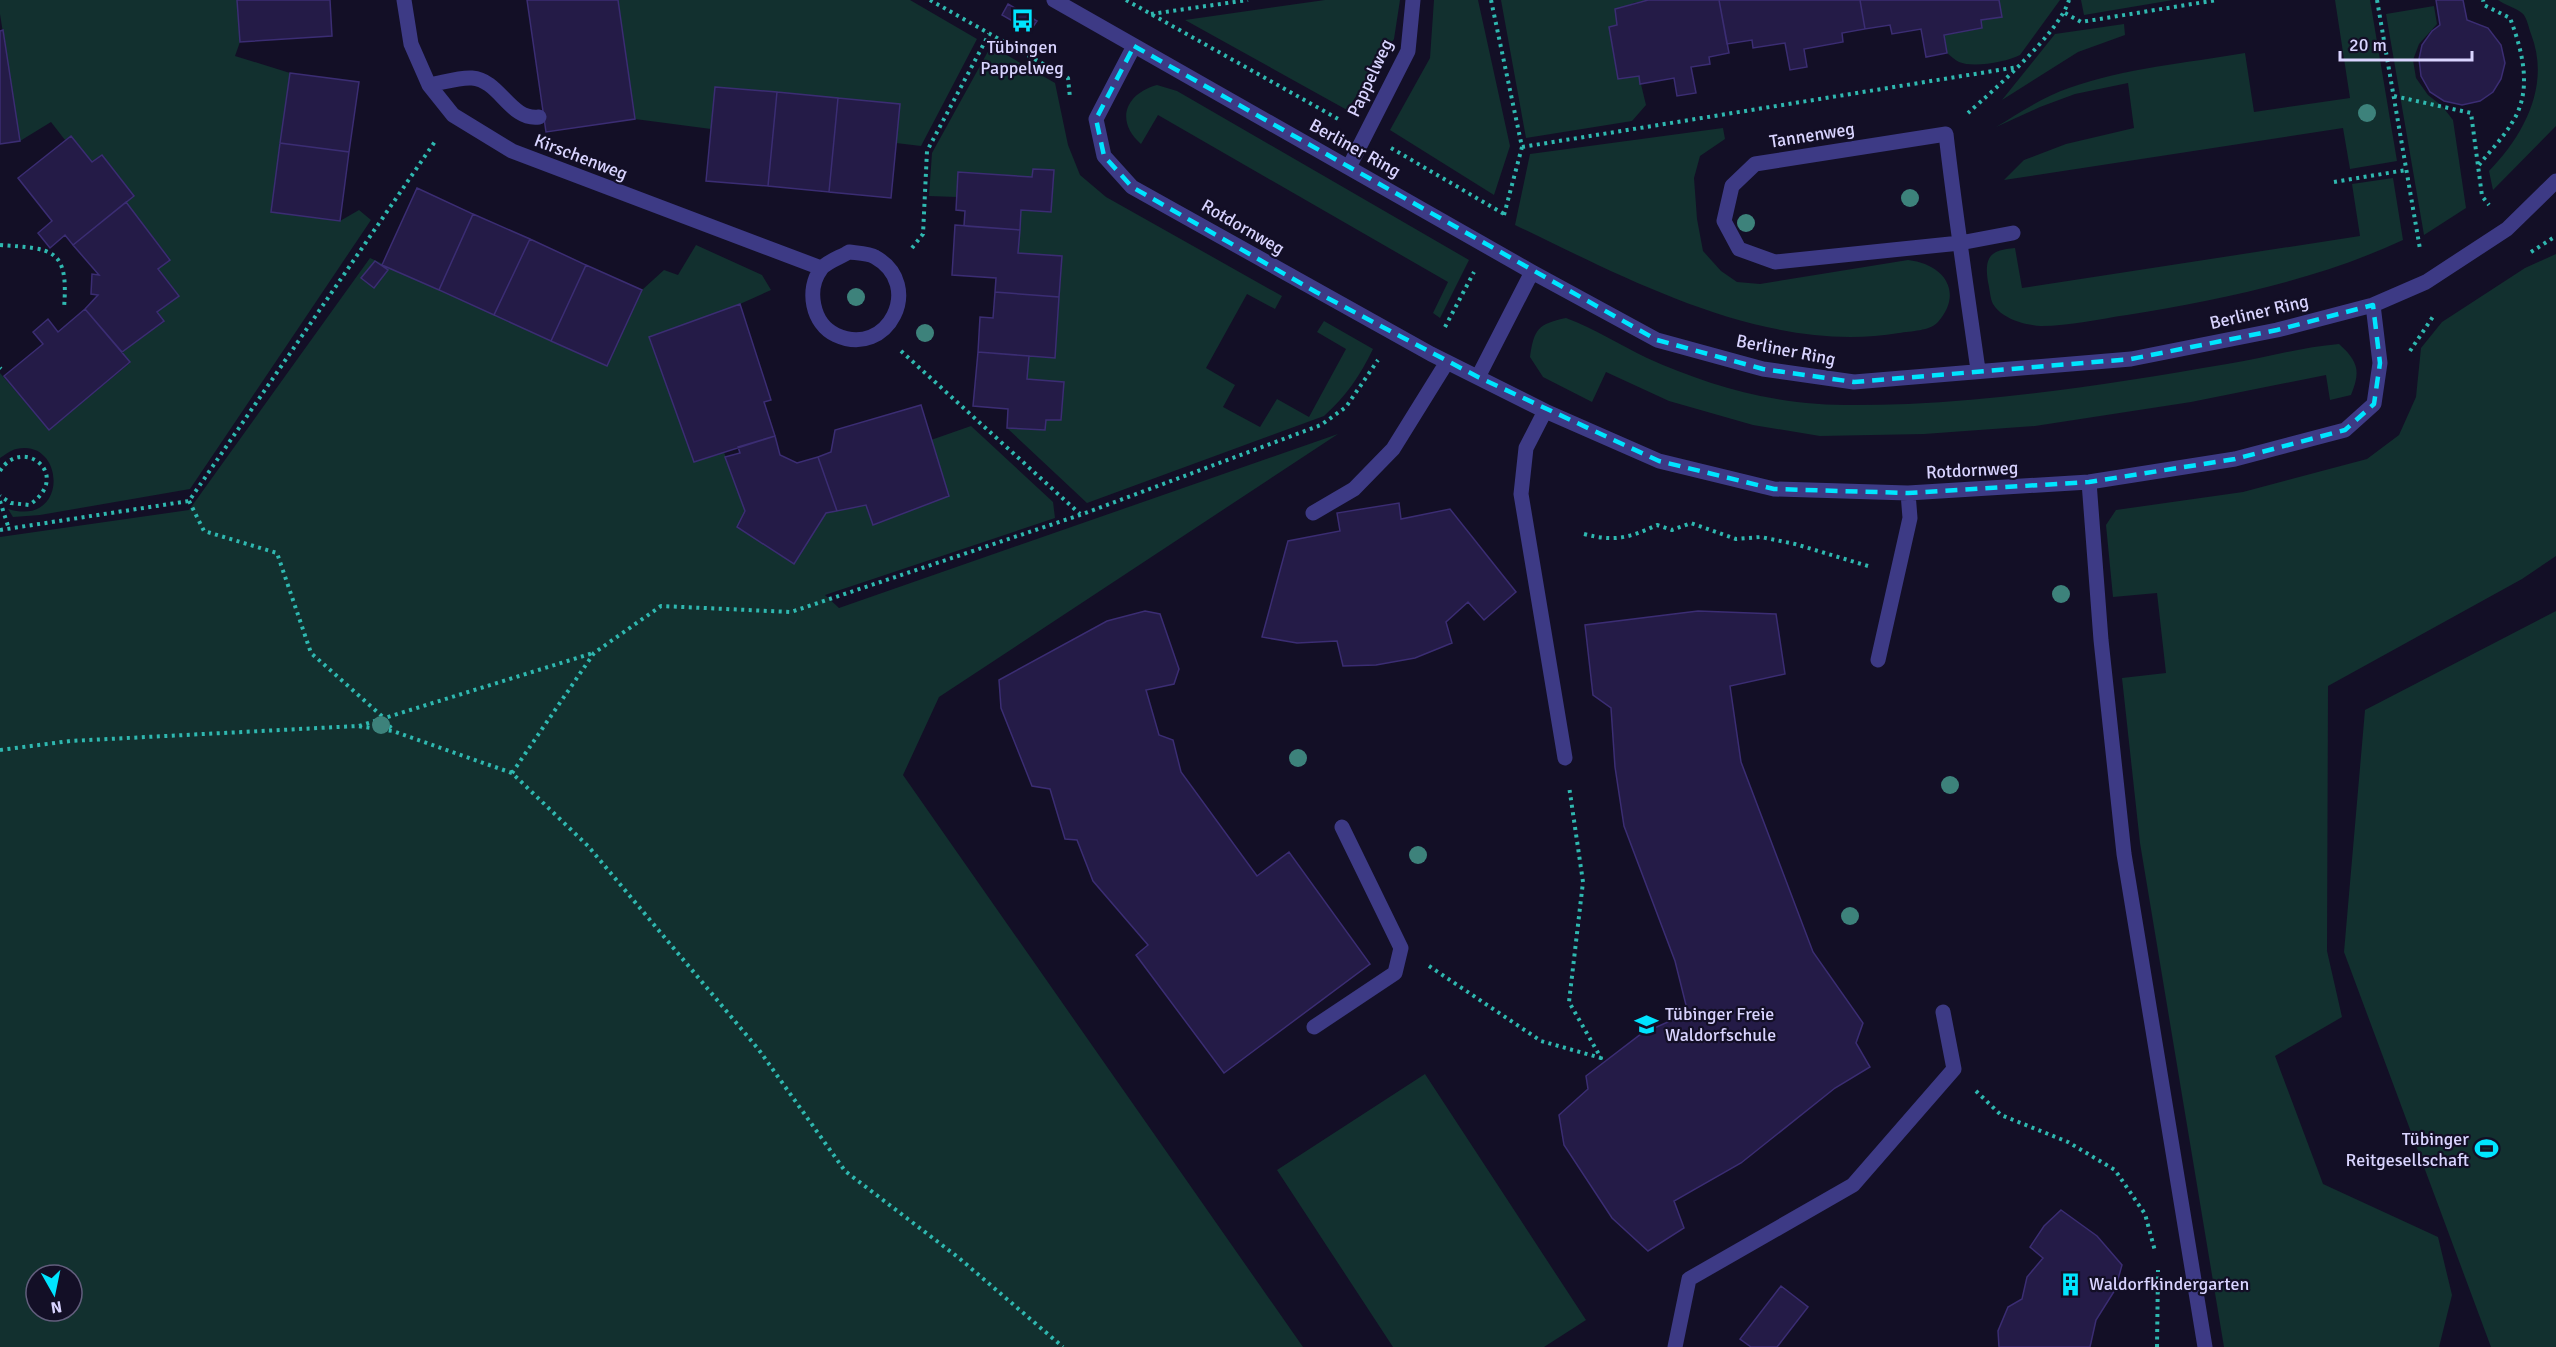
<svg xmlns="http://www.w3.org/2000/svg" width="2556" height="1347" font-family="Signika,sans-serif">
<rect width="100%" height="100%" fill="#130f26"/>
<path fill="#12302f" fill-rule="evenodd" d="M0,0H237L240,42L235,56L290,73L271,212L340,221L359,210L371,220L190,489L40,515L13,517L8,509C70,528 65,437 16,449C11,450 5,455 0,458V373L49,430L130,363L122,352L164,322L157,312L179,296L158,269L170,259L126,202L134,195L102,155L92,162L71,136L65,140L51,122L20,141L0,14Z
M618,0H910L977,39L921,146L896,143L900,104L715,87L711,129L635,119Z
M1325,0H1400L1394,39L1347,110L1185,20Z
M1434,0H1478L1510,146L1494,195L1390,130L1430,58Z
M1501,0H1648L1633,3L1617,25L1609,27L1618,79L1639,76L1646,105L1632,121L1526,138Z
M1999,0H2060L2020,55C2007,62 1973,68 1959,62C1955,60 1951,56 1947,53L1944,35L1982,28L1981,20L2002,17Z
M2081,0H2173L2084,15Z
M2335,0H2370L2397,161L2350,169L2343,128L2004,180L2024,160L2066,144L2134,128L2128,83L2075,94L2040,107L1996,127C2019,113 2043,97 2069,88C2125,68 2187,63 2245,53L2254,112L2350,98Z
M2498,0H2556V126L2493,190L2489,171C2524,135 2551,85 2531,34C2529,29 2527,17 2522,13C2516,8 2505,5 2498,0Z
M2434,6L2437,24L2419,44L2413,60L2416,78L2428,95L2442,106L2453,120L2466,208L2424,235L2386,14Z
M2124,24L2125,35L2078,52L2002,100L2055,34Z
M991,46L1055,83L1068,145L1080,175L1106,197L1282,296L1275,309L1247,294L1206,368L1235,385L1223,407L1260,427L1277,399L1309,417L1346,349L1317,332L1324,321L1373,349C1360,376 1346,396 1324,416L1087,503L1007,428L1045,430L1046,420H1061L1064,382L1027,379L1029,356L1055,357L1062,256L1018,253L1021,210L1051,212L1054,170L1033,169L1032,177L959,172L957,197L929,196L932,153Z
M1157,85L1177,91L1469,260L1440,318L1433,313L1448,282L1158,115L1141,144C1115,121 1125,94 1157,85Z
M1723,128L1725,139L1700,156L1694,178L1697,219L1703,251L1721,271L1737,282L1760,284L1908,260C1944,264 1964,292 1938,322C1930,331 1911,331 1899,333C1767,355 1630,280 1515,225L1530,154Z
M2393,178L2403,240C2317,280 2220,300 2127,315C2099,319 2070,326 2041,326C2025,325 2002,319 1993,304C1990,298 1990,290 1988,282C1984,257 1990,250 2015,248L2022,288L2360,236L2352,184Z
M696,245L762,275L771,290L740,304L649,338L694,461L724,452L745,511L737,527L794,564L826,513L866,505L874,525L948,496L931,440L971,426L1053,502L1055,518L825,595L839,608L1338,434L939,697L903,775L1303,1347H0V537L189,510L370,258L607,366L642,290L664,270L678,275ZM36,1275H72V1311H36Z
M2556,254V556L2522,579L2328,686L2327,951L2342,1017L2275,1056L2323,1184L2438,1237L2452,1295L2439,1347H2224L2140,843L2122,678L2166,673L2157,593L2113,597L2106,525L2116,510L2243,492L2367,459L2399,435L2416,397L2421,348L2442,322L2525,268Z
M1566,318C1595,329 1620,345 1647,358C1687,376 1733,392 1777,399C1820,407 1864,405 1908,404C2015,399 2122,382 2227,364C2265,358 2301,347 2339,344C2358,361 2361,371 2351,395L2330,400L2326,375L2191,402L2035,426L1924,434L1820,436L1753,425L1669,401L1606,372L1592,402L1543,377L1530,357C1534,329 1538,324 1566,318Z
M2556,611V1347H2491L2344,952L2365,710Z
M1425,1074L1586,1320L1544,1347H1393L1277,1170Z"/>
<path fill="#241b47" stroke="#3b2d73" stroke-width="1.5" d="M237,0H330L332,36L240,42Z
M527,0H618L635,119L546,132Z
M1648,0H1719L1729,53L1709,57L1710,64L1691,67L1696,93L1677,96L1674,78L1640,84L1639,76L1618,79L1609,27L1617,25L1615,9Z
M1719,0H1860L1865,29L1842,33L1843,42L1804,49L1807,67L1790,70L1785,43L1753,48L1752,40L1727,44Z
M1860,0H1999L2002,17L1981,20L1982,28L1944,35L1947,53L1926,57L1921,29L1892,34L1890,25L1865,29Z
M2436,0H2463L2467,20L2488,28L2501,45L2505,63L2501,79L2493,92L2480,101L2462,105L2444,101L2430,92L2421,76L2419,59L2422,45L2432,31L2440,25Z
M1008,4L1037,21L1030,31L1002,15Z
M3,30L20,141L0,144V31Z
M290,73L359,82L349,152L280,143Z
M715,87L777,92L768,186L706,181Z
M777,92L838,98L829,192L768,186Z
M838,98L900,104L891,198L829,192Z
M71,136L92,162L102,155L134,196L73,245L65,235L50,248L38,233L52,221L18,178Z
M280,143L349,152L340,221L271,212Z
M1033,169L1054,170L1051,212L1021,210L1020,230L964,226L965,211L956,210L958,172L1032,177Z
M417,188L473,214L439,290L382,265Z
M126,202L170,260L158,269L179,296L157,312L164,321L122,352L85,309L98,295L91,294L92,274L99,275L73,245Z
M473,214L530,239L494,315L439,290Z
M955,225L1020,230L1018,253L1062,256L1059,297L995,292L996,278L952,275Z
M530,239L586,265L551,341L494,315Z
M375,261L388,270L374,288L361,278Z
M586,265L642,290L607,366L551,341Z
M995,292L1059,297L1055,358L978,352L980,317L993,318Z
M740,304L771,400L764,402L775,436L694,462L649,337Z
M85,309L130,362L49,430L4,376L43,344L33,332L48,319L58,332Z
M978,352L1029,356L1027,379L1064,382L1061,420H1046L1045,430L1007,428L1008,409L973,406Z
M921,405L949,496L873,525L866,505L837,511L818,457L831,452L835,430Z
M775,436L780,455L797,463L818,457L837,511L826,513L794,564L737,527L745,511L725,457L740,453L738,447Z
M1399,503L1401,519L1450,509L1516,592L1484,620L1468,602L1446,622L1452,643L1415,658L1376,665L1343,666L1337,641L1297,643L1262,637L1288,541L1340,531L1337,513Z
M1145,611L1160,614L1179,669L1174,684L1146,690L1159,735L1173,740L1181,772L1257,876L1289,852L1370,964L1224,1073L1136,955L1148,945L1093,881L1077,840L1065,839L1050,789L1032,786L1001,708L999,680L1107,621Z
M1698,611L1776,614L1785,674L1730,686L1741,762L1813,952L1863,1023L1856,1043L1870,1067L1835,1088L1741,1163L1674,1201L1684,1228L1648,1251L1612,1218L1564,1145L1559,1115L1588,1089L1586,1076L1641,1034L1688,1013L1675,961L1624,826L1615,767L1611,708L1593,695L1585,625Z
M2061,1210L2097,1236L2122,1265L2115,1290L2096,1320L2090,1347H1999L1998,1331L2008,1307L2022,1299L2027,1277L2043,1258L2030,1247L2044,1226Z
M1781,1286L1808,1307L1777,1347H1751L1740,1339Z"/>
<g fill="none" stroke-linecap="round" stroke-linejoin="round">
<path stroke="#2fb8b0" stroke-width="4" stroke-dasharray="3 4.5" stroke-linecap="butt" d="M930,0L1068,78L1070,98
M1126,0L1340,120
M1491,0L1522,147L1504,215
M2377,0L2420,249
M2065,13L2081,22L2217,0
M1151,14L1248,0
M2394,96L2471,113L2482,196L2489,205
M1968,113C1996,88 2059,33 2069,0
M1522,147L2018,67
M1391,148L1504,214
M2479,165C2490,151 2504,137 2513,121C2533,89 2522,50 2510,18L2484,5L2483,0
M2334,182L2406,170
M0,245C52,249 69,247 64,308
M912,248L923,234L927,151L989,34
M2531,252L2556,236
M1445,327L1474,272
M901,351L1080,514
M2410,351L2434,315
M0,368L1,369
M0,471C22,435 74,475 29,505L11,503L0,496
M0,501L9,529
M189,501L204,531L277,553L311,653L384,718L393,731
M0,530L189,501L436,140
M1584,534C1614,542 1629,538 1657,525L1672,530L1691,523L1736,539L1761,537L1795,544L1868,566
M359,726L593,653
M0,750L70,741L357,726L393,731L512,773L588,846L759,1050L845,1171L959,1258L1063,1347
M512,773L594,653L661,606L791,612L1080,515L1321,425L1346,407L1378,360
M1429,966L1541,1041L1601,1058L1569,1002L1583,882L1569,786
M1976,1091L2001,1115L2068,1142L2115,1170L2145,1214L2155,1251
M2157,1347L2158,1270"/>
<path stroke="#3d3a85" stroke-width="15" d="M404,0L411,44L429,85L453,115L512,151L821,268
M1054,0L1532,272L1657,340L1763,369L1854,382L2131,359L2277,330L2373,305L2426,282L2507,229L2556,181
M1134,46L1096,119L1104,156L1132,187L1431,354L1545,411L1659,461L1774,489L1908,493L2089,482L2235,459L2345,430L2374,404L2380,363L2373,305
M429,85C442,83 459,77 472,78C500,80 510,121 539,117
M1349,167L1408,51L1413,0
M849,252C856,253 869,253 875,257C925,285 888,359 836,335C812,324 806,289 821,269C826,262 841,257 849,252Z
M1978,370C1967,292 1955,213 1946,134L1755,164L1732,186L1724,221L1739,249L1775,262L1960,243L2013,233
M1478,377L1532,272
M1545,411L1526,448L1521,494L1565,758
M2089,482L2101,640L2124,854L2205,1347
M1313,513L1354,489L1393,449L1447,362
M1878,660L1910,518L1908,493
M1314,1027L1395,973L1401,948L1342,827
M1675,1347L1689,1279L1853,1185L1954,1069L1943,1012"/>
</g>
<g fill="#3d827b">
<circle cx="2367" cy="113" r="9"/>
<circle cx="1910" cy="198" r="9"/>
<circle cx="1746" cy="223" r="9"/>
<circle cx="856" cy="297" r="9"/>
<circle cx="925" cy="333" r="9"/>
<circle cx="2061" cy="594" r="9"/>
<circle cx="381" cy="725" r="9"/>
<circle cx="1298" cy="758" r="9"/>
<circle cx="1950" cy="785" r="9"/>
<circle cx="1418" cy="855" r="9"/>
<circle cx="1850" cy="916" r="9"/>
</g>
<path fill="none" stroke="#00e5ff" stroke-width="4.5" stroke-dasharray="12 8" stroke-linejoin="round" d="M1134,46L1657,340L1763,369L1854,382L2131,359L2277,330L2373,305L2380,363L2374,404L2345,430L2235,459L2089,482L1908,493L1774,489L1659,461L1478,377L1316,292L1132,187L1104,156L1096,119Z"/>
<defs>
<symbol id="bus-bare" viewBox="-9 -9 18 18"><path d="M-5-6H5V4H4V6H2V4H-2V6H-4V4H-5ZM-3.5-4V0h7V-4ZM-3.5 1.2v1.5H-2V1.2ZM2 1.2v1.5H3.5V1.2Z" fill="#00e5ff" stroke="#130f26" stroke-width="2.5" paint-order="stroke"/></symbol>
<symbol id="school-bare" viewBox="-9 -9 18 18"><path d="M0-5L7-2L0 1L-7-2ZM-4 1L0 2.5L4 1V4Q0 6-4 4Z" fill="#00e5ff" stroke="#130f26" stroke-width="2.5" paint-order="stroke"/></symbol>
<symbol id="stadium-bare" viewBox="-9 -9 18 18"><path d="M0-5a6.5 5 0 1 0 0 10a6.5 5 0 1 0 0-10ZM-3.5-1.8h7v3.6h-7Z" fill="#00e5ff" stroke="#130f26" stroke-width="2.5" paint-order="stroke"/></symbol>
<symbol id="building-bare" viewBox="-9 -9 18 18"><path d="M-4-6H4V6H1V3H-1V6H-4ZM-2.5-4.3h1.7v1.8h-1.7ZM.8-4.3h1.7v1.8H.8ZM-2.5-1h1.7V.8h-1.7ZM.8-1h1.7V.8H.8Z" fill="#00e5ff" stroke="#130f26" stroke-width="2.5" paint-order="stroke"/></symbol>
</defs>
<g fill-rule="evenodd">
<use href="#bus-bare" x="1006" y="4" width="33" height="33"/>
<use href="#school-bare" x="1630" y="1008" width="33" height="33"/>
<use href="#stadium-bare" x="2470" y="1132" width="33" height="33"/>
<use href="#building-bare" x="2054" y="1268" width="33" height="33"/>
</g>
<g text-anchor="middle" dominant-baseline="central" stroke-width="4.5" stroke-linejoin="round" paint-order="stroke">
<g font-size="18" fill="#d9d4ff" stroke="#130f26" text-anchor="start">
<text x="1022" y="47" text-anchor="middle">Tübingen<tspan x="1022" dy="21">Pappelweg</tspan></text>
<text x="1665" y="1014">Tübinger Freie<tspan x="1665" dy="21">Waldorfschule</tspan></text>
<text x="2469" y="1139" text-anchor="end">Tübinger<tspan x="2469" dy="21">Reitgesellschaft</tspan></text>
<text x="2089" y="1284">Waldorfkindergarten</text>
</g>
<g font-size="18" fill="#d9d4ff" stroke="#130f26">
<text transform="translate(1370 78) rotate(-65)">Pappelweg</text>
<text transform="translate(1812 135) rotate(-9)">Tannenweg</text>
<text transform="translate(1355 148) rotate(29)">Berliner Ring</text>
<text transform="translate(581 157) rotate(21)">Kirschenweg</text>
<text transform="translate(1243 227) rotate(30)">Rotdornweg</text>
<text transform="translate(2259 312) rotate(-13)">Berliner Ring</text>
<text transform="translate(1786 350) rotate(11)">Berliner Ring</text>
<text transform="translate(1972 470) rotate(-3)">Rotdornweg</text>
</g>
</g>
<g transform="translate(54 1293) rotate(171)"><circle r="28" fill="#130f26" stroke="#625e7d" stroke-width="1.5"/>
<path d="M0-4.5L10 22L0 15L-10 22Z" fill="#00e5ff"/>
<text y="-9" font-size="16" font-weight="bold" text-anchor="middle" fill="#d9d4ff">N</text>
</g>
<path d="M2340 51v9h132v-9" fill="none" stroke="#d9d4ff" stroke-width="3"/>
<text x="2349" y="51" font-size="18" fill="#d9d4ff" stroke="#130f26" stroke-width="4.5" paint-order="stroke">20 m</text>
</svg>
